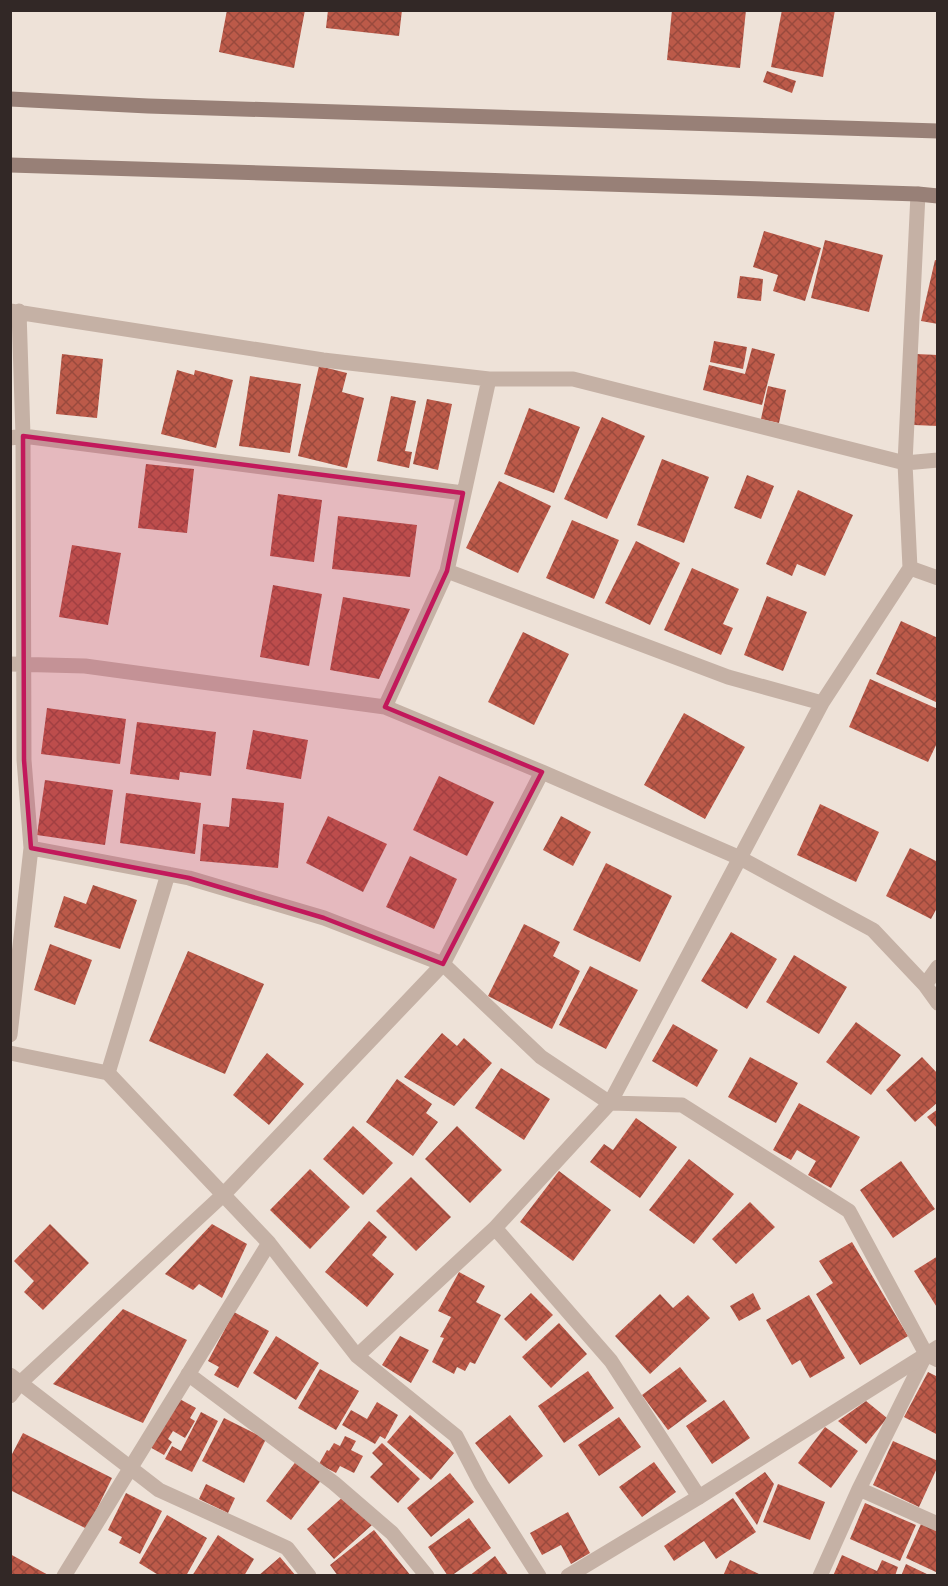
<svg xmlns="http://www.w3.org/2000/svg" width="948" height="1586" font-family="Lato,sans-serif">
<defs>
<pattern id="building-cross-hatch" width="8" height="8" patternUnits="userSpaceOnUse" patternTransform="scale(1.5)"><rect width="8" height="8" fill="#bc5a49"/><path d="M0 0l8 8M0 8l8-8" fill="none" stroke="#994a3d"/></pattern>
</defs>
<rect width="100%" height="100%" fill="#eee2d8"/>
<path fill="url(#building-cross-hatch)" d="M227,10H305L294,68L219,52Z
M328,10H402L399,36L326,28Z
M672,10H746L740,68L667,60Z
M782,10H835L823,77L771,67Z
M767,71L796,81L792,93L763,82Z
M764,231L821,248L805,301L773,291L778,275L753,267Z
M825,240L883,255L869,312L811,298Z
M935,260L938,261V324L921,321Z
M740,276L763,279L761,301L737,298Z
M714,341L747,347L743,369L710,362Z
M752,348L775,354L762,405L703,390L709,365L745,374Z
M62,354L103,359L97,418L56,414Z
M916,354L938,355V426L914,425Z
M319,366L347,373L342,392L364,398L347,468L298,456Z
M177,370L194,375L195,370L233,380L216,448L161,434Z
M250,376L301,384L290,453L239,446Z
M768,386L786,390L779,423L761,419Z
M391,396L416,401L405,451L412,452L409,468L377,461Z
M427,399L452,404L438,470L413,464Z
M529,408L580,427L554,493L504,474Z
M602,417L645,436L607,519L564,499Z
M662,459L709,477L684,543L637,525Z
M146,464L194,469L187,533L138,528Z
M747,475L774,486L761,519L734,508Z
M499,481L551,506L518,573L466,548Z
M798,490L853,515L825,576L797,564L792,576L766,564Z
M278,494L322,500L314,562L270,556Z
M338,516L417,525L410,577L332,569Z
M572,520L619,540L594,599L546,578Z
M636,541L680,563L650,625L605,603Z
M72,545L121,553L108,625L59,617Z
M692,568L739,589L723,624L733,628L721,655L664,630Z
M273,585L322,594L309,666L260,657Z
M767,596L807,612L783,671L744,655Z
M343,597L410,609L379,679L330,670Z
M901,621L938,638V703L876,674Z
M523,632L569,654L534,725L488,702Z
M870,679L938,709V741L928,762L849,727Z
M47,708L126,719L120,764L41,754Z
M684,713L745,747L705,819L644,785Z
M137,722L216,732L211,776L180,772L179,780L130,774Z
M253,730L308,740L301,779L246,769Z
M439,776L494,802L467,856L413,830Z
M45,780L113,790L105,845L37,835Z
M126,793L201,803L195,854L120,843Z
M232,798L284,803L278,868L200,861L203,824L229,827Z
M820,804L879,832L856,882L797,855Z
M328,816L387,844L363,892L306,863Z
M561,816L591,832L573,866L543,850Z
M910,848L938,862V906L931,919L886,896Z
M410,856L457,879L434,929L386,907Z
M606,863L672,896L640,962L573,930Z
M93,885L137,900L120,949L54,927L64,896L86,904Z
M524,924L560,942L553,956L580,971L552,1029L488,996Z
M731,932L777,959L747,1009L701,981Z
M50,944L92,960L75,1005L34,990Z
M188,951L264,984L225,1074L149,1041Z
M794,955L847,987L819,1034L766,1002Z
M590,966L638,990L606,1049L559,1025Z
M856,1022L901,1055L871,1095L826,1062Z
M673,1024L718,1050L697,1087L652,1061Z
M442,1033L457,1046L464,1038L492,1063L454,1106L404,1077Z
M267,1053L304,1084L269,1125L233,1095Z
M750,1057L798,1083L776,1123L728,1097Z
M922,1057L938,1074V1102L915,1122L886,1090Z
M501,1068L550,1099L524,1140L475,1108Z
M397,1079L432,1104L426,1113L438,1122L413,1156L366,1122Z
M799,1103L860,1137L831,1188L808,1175L816,1161L797,1150L791,1160L773,1150Z
M938,1109V1129L927,1117Z
M636,1118L677,1147L640,1198L590,1162L604,1144L613,1150Z
M353,1126L393,1163L363,1195L323,1159Z
M457,1126L502,1170L470,1203L425,1159Z
M689,1159L734,1194L694,1244L649,1210Z
M901,1161L935,1209L893,1238L860,1190Z
M310,1169L350,1207L310,1249L270,1210Z
M559,1171L611,1210L573,1261L520,1222Z
M411,1177L451,1217L416,1251L376,1211Z
M750,1202L775,1227L736,1264L712,1239Z
M369,1221L387,1237L372,1255L394,1274L367,1307L325,1272Z
M50,1224L89,1263L43,1310L24,1292L34,1281L14,1261Z
M212,1224L247,1244L222,1298L199,1284L193,1290L165,1274Z
M852,1242L908,1336L860,1365L816,1294L833,1283L819,1261Z
M938,1256V1309L914,1271Z
M459,1272L485,1286L476,1302L501,1315L475,1364L470,1362L465,1371L457,1367L454,1374L432,1362L444,1338L440,1337L451,1317L438,1311Z
M531,1293L553,1315L526,1341L504,1319Z
M753,1293L761,1309L739,1321L730,1306Z
M660,1294L673,1308L688,1295L710,1318L650,1374L615,1336Z
M809,1295L845,1358L810,1378L800,1360L792,1365L766,1320Z
M123,1309L187,1340L143,1423L53,1384Z
M234,1312L269,1331L238,1388L214,1375L219,1367L208,1361Z
M559,1323L587,1354L551,1388L522,1357Z
M276,1336L319,1363L296,1400L253,1373Z
M400,1336L429,1350L411,1383L382,1365Z
M680,1367L707,1401L668,1430L642,1395Z
M320,1369L359,1391L336,1430L298,1408Z
M588,1371L614,1408L564,1443L538,1406Z
M928,1372L938,1377V1435L904,1417Z
M176,1397L196,1408L190,1418L195,1421L185,1438L173,1431L168,1439L172,1442L164,1455L148,1446Z
M724,1400L750,1438L712,1464L686,1426Z
M866,1401L887,1418L866,1444L838,1421Z
M377,1402L398,1415L385,1439L380,1436L375,1444L342,1425L351,1410L367,1419Z
M201,1412L218,1421L192,1472L165,1459L172,1446L181,1451Z
M410,1415L454,1453L431,1480L387,1442Z
M510,1415L543,1456L509,1484L475,1443Z
M619,1417L641,1447L599,1476L578,1445Z
M224,1418L266,1439L244,1483L202,1461Z
M825,1427L858,1451L831,1488L798,1463Z
M23,1433L112,1478L87,1529L10,1490V1458Z
M345,1436L356,1441L351,1450L363,1456L354,1473L340,1466L336,1473L319,1464L327,1450L329,1451L334,1443L340,1446Z
M893,1441L938,1461V1466L919,1507L873,1485Z
M382,1443L420,1479L398,1503L370,1477L383,1464L372,1453Z
M297,1460L322,1479L291,1520L266,1501Z
M654,1462L676,1492L642,1517L619,1487Z
M765,1472L774,1484L757,1525L735,1493Z
M450,1473L474,1502L431,1537L407,1508Z
M206,1484L235,1498L228,1513L199,1499Z
M778,1484L825,1502L810,1540L763,1522Z
M126,1493L162,1511L140,1554L119,1543L122,1537L108,1530Z
M345,1495L372,1525L334,1559L307,1529Z
M733,1498L756,1532L716,1559L704,1541L674,1561L664,1546Z
M865,1503L916,1525L900,1561L850,1539Z
M568,1512L590,1553L571,1564L561,1545L542,1555L530,1533Z
M167,1515L207,1538L186,1576H160L139,1563Z
M469,1518L491,1548L451,1576H448L428,1547Z
M921,1524L938,1531V1573L906,1558Z
M374,1530L411,1576H338L330,1565Z
M218,1535L254,1559L244,1576H192Z
M10,1554L50,1576H10Z
M842,1555L877,1571L882,1560L898,1567L895,1576H833Z
M495,1556L509,1576H469Z
M280,1557L296,1576H258Z
M730,1560L763,1576H723Z
M906,1564L931,1576H901Z"/>
<g fill="none" stroke-linecap="round" stroke-linejoin="round">
<path stroke="#c5b1a5" stroke-width="15" d="M10,311L323,360L489,379H573L905,463L938,460
M10,438L23,436L463,493
M910,568L938,578
M447,571L728,677L822,703
M10,664L85,666L385,707L542,772L740,858L873,930L925,985L938,1003
M385,707L447,571L489,379
M31,848L189,878L324,918L443,964L541,1057L610,1103L682,1105L849,1211L926,1354L938,1360
M925,985L938,967
M10,1035L31,848L24,760L23,436L19,311
M10,1053L108,1073L269,1243L357,1356L456,1436L481,1484L539,1576
M108,1073L168,874
M495,1228L611,1361L699,1497
M357,1356L495,1228L610,1103L822,703L910,568L905,463L918,194
M188,1374L334,1483L392,1533L427,1576
M10,1375L159,1490L287,1548L309,1576
M10,1396L20,1383L224,1194L443,964L542,772
M859,1489L938,1524
M64,1576L269,1243
M820,1576L859,1489L926,1354"/>
<path stroke="#c5b1a5" stroke-width="15" d="M568,1576L699,1497L938,1347"/>
<path stroke="#988077" stroke-width="15" d="M10,99L148,106L938,131
M10,165L918,194L938,196"/>
</g>
<path fill="#c2185b" fill-opacity="0.2" stroke="#c2185b" stroke-width="4.5" stroke-linejoin="round" d="M23,436L463,493L447,571L385,707L542,772L443,964L324,918L189,878L31,848L24,760Z"/>
<rect width="948" height="1586" fill="none" stroke="#322826" stroke-width="24"/>
</svg>
